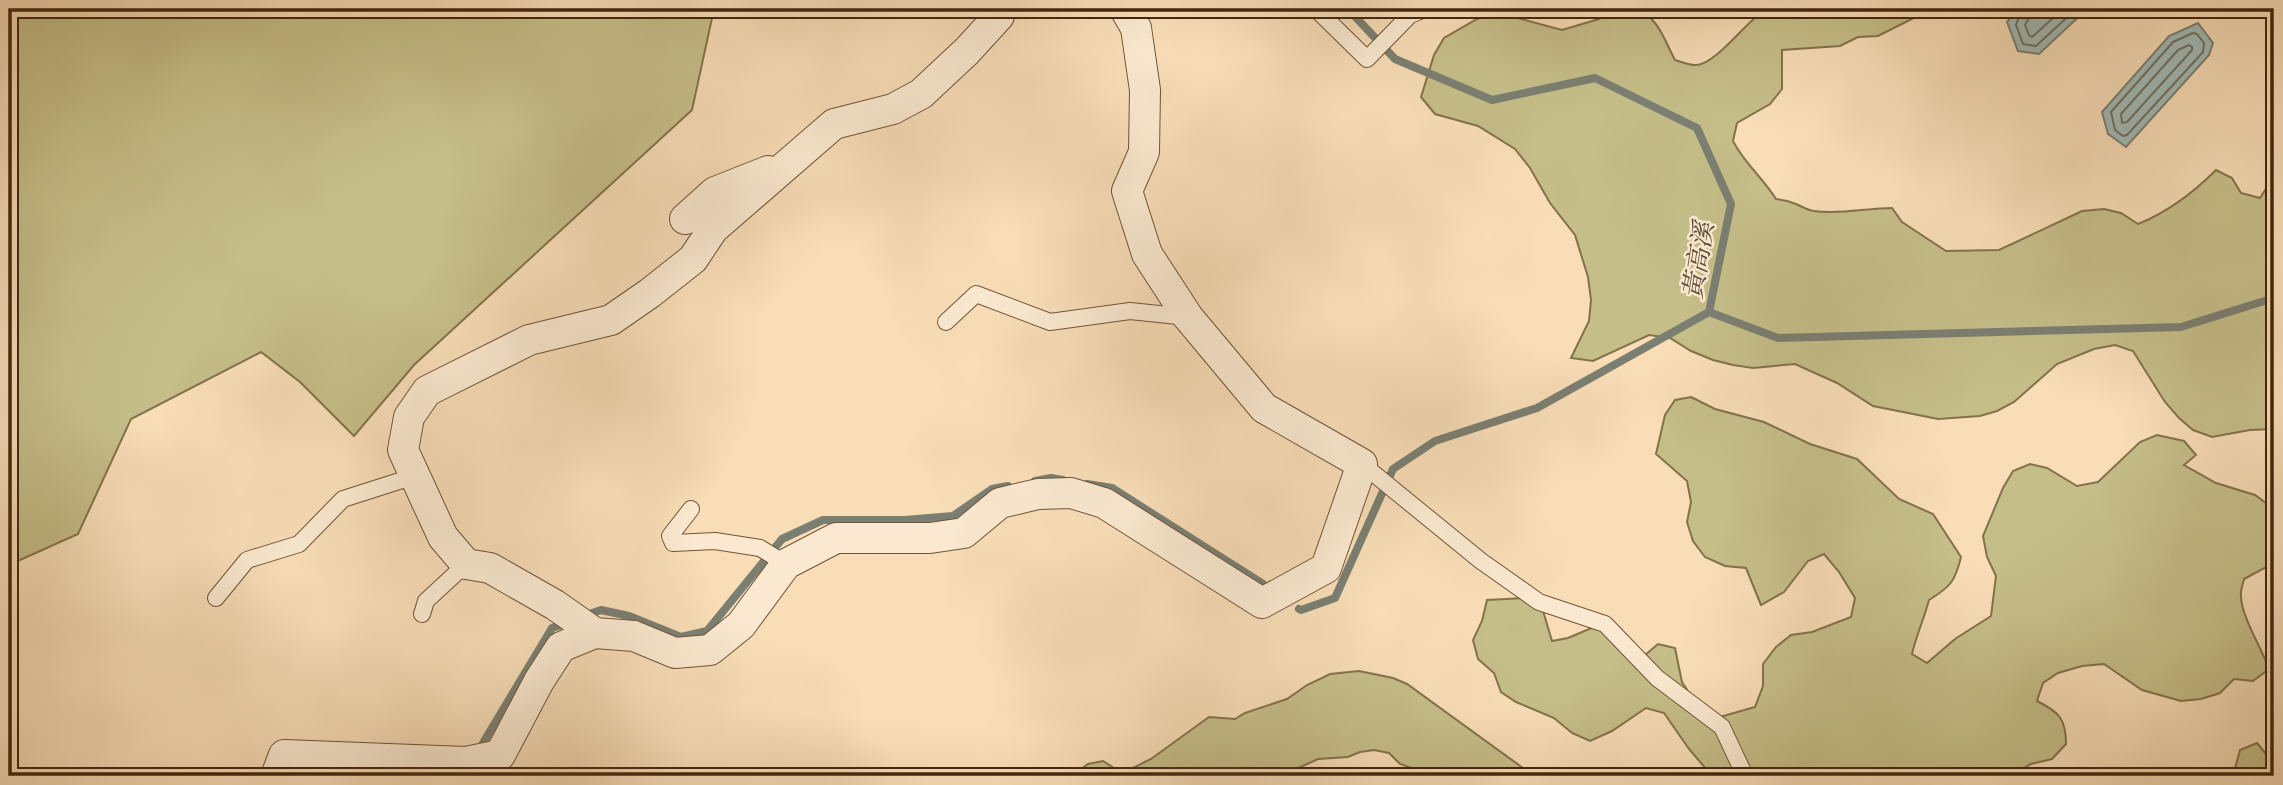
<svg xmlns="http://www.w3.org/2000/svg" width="2283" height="785" font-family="'Old Standard TT','Noto Serif TC',serif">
<rect width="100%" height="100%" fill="#f8ddb7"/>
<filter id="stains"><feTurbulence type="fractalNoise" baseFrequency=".00286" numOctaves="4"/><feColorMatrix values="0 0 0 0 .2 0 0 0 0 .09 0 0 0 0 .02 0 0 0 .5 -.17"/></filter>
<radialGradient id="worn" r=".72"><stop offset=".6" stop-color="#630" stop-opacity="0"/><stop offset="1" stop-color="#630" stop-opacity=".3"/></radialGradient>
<path fill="#c5be89" stroke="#84724b" stroke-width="2" d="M9,9H714L692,110L414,365L354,436L300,382L261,352L131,419L78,534L9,565Z
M1612,9C1619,9 1628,7 1635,9C1658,15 1665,42 1675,60C1682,62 1691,66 1697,65C1715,63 1740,30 1755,18L1756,9H1925L1914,18L1878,36L1858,37L1840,46L1782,50V89L1770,104L1737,123L1733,141C1744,163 1763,178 1776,199C1782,200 1788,201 1793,203C1800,205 1806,210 1814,211C1840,215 1866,208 1892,208L1902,222L1946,251L1999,250L2082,211L2104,209L2121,213L2138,224C2168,212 2193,193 2216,170L2232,178L2241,193L2260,198L2274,176V429L2250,430L2212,437L2193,430L2179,418L2165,402L2133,351L2115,345L2094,349L2057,364L2014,402L1997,411L1980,416L1938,419L1873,406L1837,383L1795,364L1753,368L1733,365L1713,360L1691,351L1670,338L1649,335L1593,361L1571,358L1589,321L1591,300L1588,277L1575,235L1550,203L1530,168L1515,149L1478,126L1435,114L1421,97L1434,55L1444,38L1477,19L1493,14L1514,17L1562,30L1599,19Z
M1691,397L1715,409L1764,422L1810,444L1857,459L1899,499L1933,514L1961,557C1955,582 1950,587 1929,600C1924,619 1916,636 1912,654L1927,663L1955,639L1991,616L1996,576L1987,557L1983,536L2003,488L2013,471L2030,464L2047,468L2077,486L2098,482L2140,442L2157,435L2184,441L2196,455L2184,465L2216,483L2255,495L2274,509V563L2244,579C2243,584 2240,591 2241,596C2241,616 2262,649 2269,669L2253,681L2234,679L2220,693L2201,699L2181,701L2142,690L2104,664L2082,666L2058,673L2043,683L2037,701C2059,712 2066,719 2066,744L2052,759L2031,764L2010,776H1893L1887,771L1869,773L1865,776H1712L1689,749L1664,713L1646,708L1612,731L1590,741L1572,733L1554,718L1516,702L1501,692L1494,673L1478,659L1473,640L1482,621L1487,600L1525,598L1541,604L1552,641L1568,638L1601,624L1644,656L1658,644L1675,648L1682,682L1700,710L1720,717L1755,707L1763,686V664L1776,647L1791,635L1812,632L1851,617L1855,598L1839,572L1824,554L1808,561L1784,592L1761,605L1746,568L1725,566L1705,557L1693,541L1687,522L1691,502L1687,481L1656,454L1665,415L1675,400Z
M1359,671L1393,678L1407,684L1534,776H1434L1400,764L1389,753L1374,750L1360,752L1348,757L1318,759L1281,776H1072L1088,764L1103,761L1114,768L1129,770L1151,759L1209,717L1235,719L1245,713L1287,699L1307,685L1330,674Z
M2257,743L2270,759L2274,776H2233L2240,750Z"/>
<path fill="#a0bab6" stroke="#7b7f72" stroke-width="2" d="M2018,9H2087L2039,54L2018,51L2007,22Z
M2198,23L2213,43L2209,55L2126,147L2108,134L2102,112L2169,36Z"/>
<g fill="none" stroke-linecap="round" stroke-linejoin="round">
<path stroke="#727062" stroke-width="2" d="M2022,9L2016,25L2023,44L2036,46L2076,9
M2031,9L2030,16L2025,25L2029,35L2032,37L2063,9
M2193,33L2197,34L2204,43L2203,52L2127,135L2123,136L2115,130L2111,112L2173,42Z
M2189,45L2192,47V50L2127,122L2122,123L2121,114L2178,50Z"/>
<path stroke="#7b7f72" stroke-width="8" d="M1348,9L1395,59L1492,100L1595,78L1697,128L1731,204L1709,312
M1709,312L1778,338L2181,327L2274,298
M1035,481L1051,478L1063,480
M1087,484L1112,488L1263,584
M1299,609L1301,610L1335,598L1393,469L1435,441L1537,408L1709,312
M584,616L601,610L629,616L681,637L707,631L782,539L823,520H905L953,516L992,489L1008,486
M483,743L552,628L569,622"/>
<defs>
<path id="lane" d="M1316,9L1367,59L1410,15L1425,9
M946,322L976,294L1050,322L1130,311L1188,317
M1362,464L1481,561L1539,602L1605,624L1657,678L1722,727L1745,776
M691,509L670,536L673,543L715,541L760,548L786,564
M216,598L247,560L299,544L343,499L415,476
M422,614L426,601L466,564"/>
<path id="street" d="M685,219L715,192L768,171
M595,633L555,605L490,568L466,564L443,537L403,450L409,417L427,391L529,340L611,320L650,293L693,259L713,229L834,124L893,109L921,94L967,51L999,16L1000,9
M276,776L284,755L466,762L500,755L539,681L561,647L595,633L634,636L675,653L710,650L741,625L786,564L836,538H930L964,533L1000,503L1038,494L1071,493L1104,503L1262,603L1326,568L1362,464L1264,408L1188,317L1147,254L1127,191L1144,152L1145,90L1136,28L1125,9"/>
</defs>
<use href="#lane" stroke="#705438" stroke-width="18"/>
<use href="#street" stroke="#705438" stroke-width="32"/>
<path stroke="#43260d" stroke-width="4.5" stroke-dasharray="5 3.5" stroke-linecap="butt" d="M520,770L529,776"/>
<use href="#lane" stroke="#fae9d0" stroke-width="16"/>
<use href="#street" stroke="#fae9d0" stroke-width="30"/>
</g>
<g text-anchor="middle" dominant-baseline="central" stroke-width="5" stroke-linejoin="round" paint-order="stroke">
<g font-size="26" font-style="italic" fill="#5a4b37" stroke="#fae9d0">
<text transform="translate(1700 261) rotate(-81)">黃高溪</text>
</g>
</g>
<rect width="2283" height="785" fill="none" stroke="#f8ddb7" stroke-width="35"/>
<rect x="10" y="10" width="2262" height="764" fill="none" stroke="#43260d" stroke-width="3.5"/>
<rect x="18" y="18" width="2248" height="750" fill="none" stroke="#43260d" stroke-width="2"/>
<rect width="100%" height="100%" filter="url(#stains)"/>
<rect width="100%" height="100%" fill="url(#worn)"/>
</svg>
